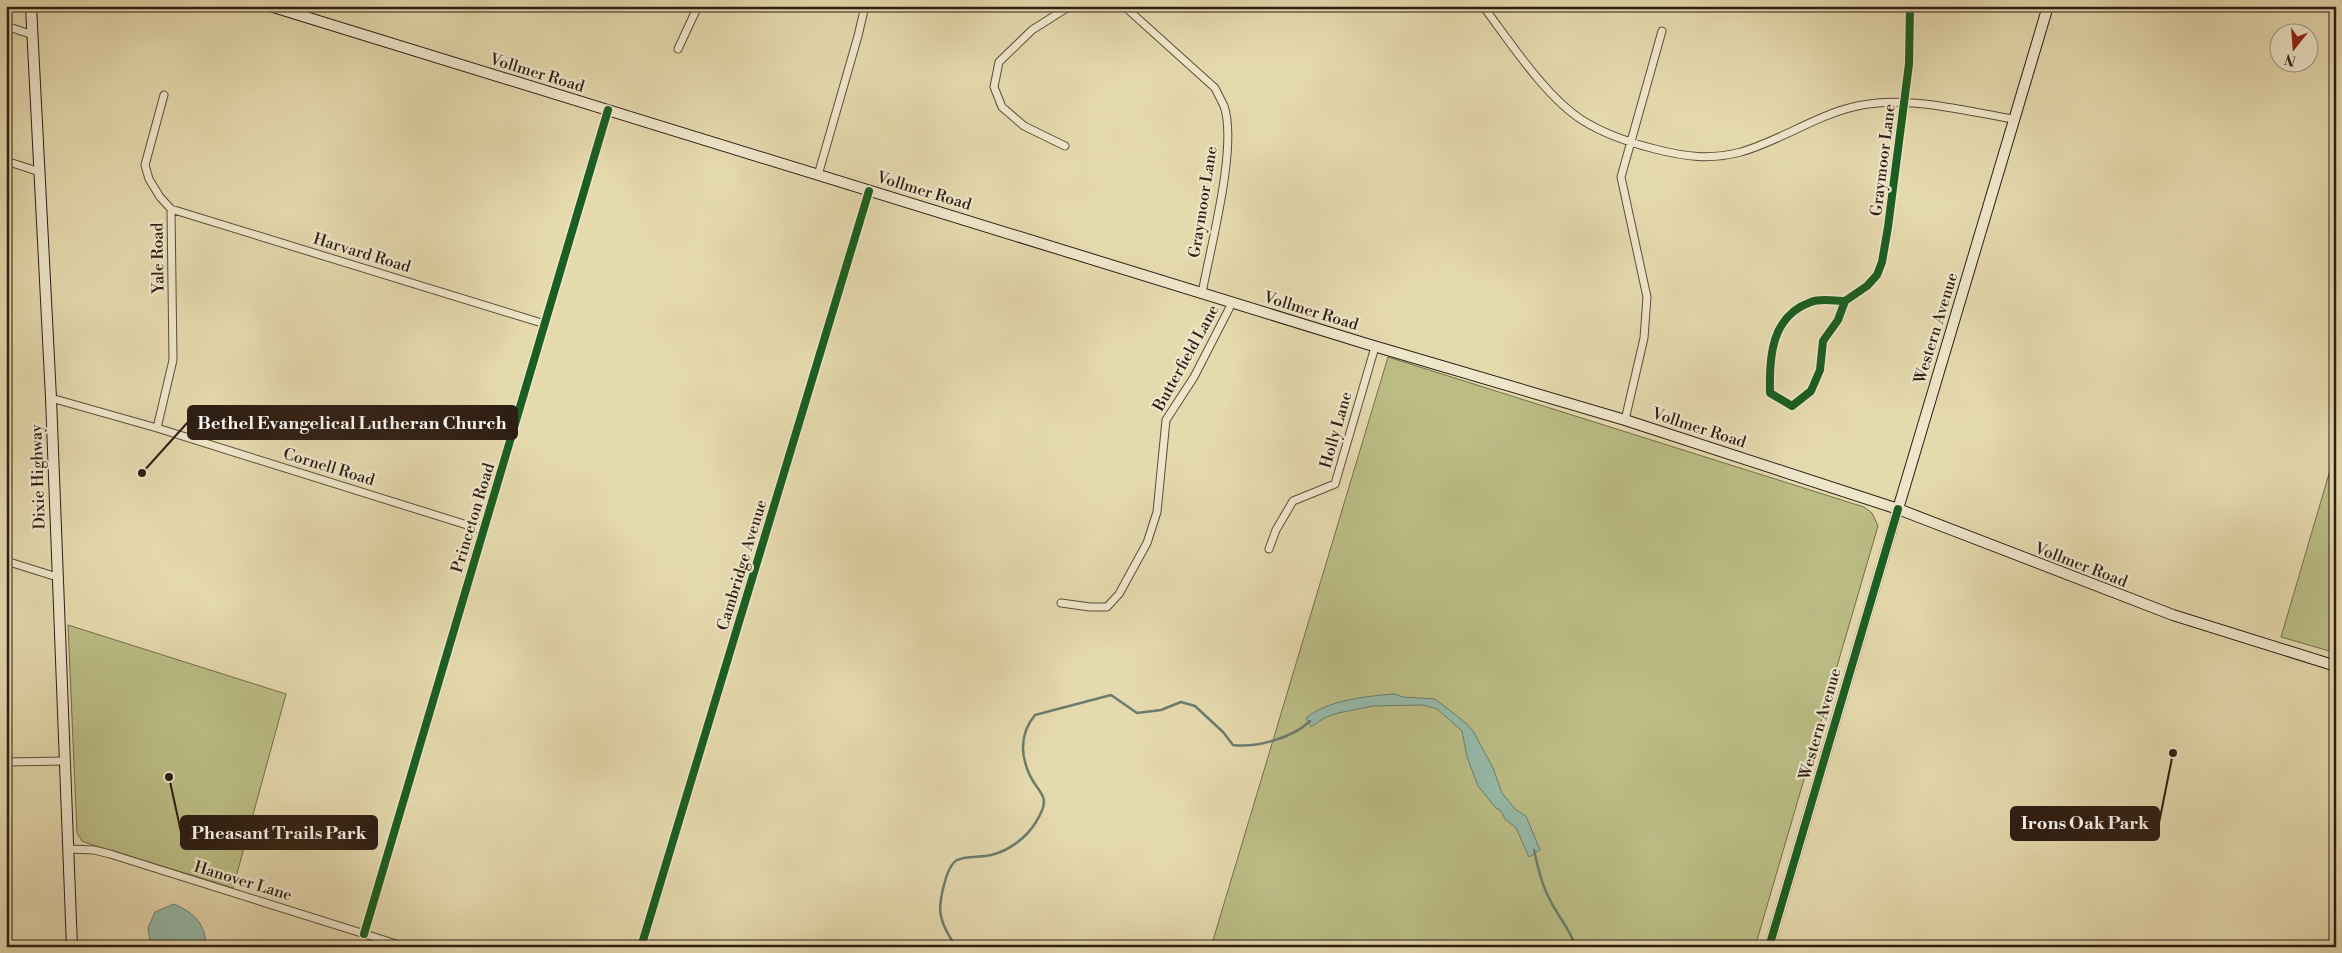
<svg xmlns="http://www.w3.org/2000/svg" width="2342" height="953" font-family="'Libre Bodoni',serif">
<rect width="100%" height="100%" fill="#e5d9ae"/>
<filter id="stains"><feTurbulence type="fractalNoise" baseFrequency=".004" numOctaves="4"/><feColorMatrix values="0 0 0 0 .2 0 0 0 0 .09 0 0 0 0 .02 0 0 0 .5 -.17"/></filter>
<radialGradient id="worn" r=".72"><stop offset=".6" stop-color="#630" stop-opacity="0"/><stop offset="1" stop-color="#630" stop-opacity=".3"/></radialGradient>
<path fill="#bbbd85" stroke="#746e4c" d="M1388,357L1864,507L1872,513L1878,526L1755,947H1211Z
M2336,450V653L2281,637Z
M68,625L286,694L233,888L87,843L82,841L77,833Z"/>
<path fill="#96baaa" stroke="#6c7c6e" d="M1395,694L1402,697L1435,699L1466,723L1473,731L1493,768L1502,793L1516,810L1526,816L1540,850L1529,857L1528,855L1516,828L1505,819L1501,811L1496,808L1478,786L1467,757L1462,731L1437,709L1423,705L1373,706L1338,713L1324,718L1311,727L1306,718C1328,700 1367,696 1395,694Z
M174,904C196,914 204,923 207,947H151L148,928L155,912Z"/>
<g fill="none" stroke-linecap="round" stroke-linejoin="round">
<path stroke="#6c7c6e" stroke-width="2.5" d="M1534,850C1538,868 1542,886 1551,902C1559,917 1570,930 1576,947
M956,947C950,937 943,928 941,916C938,904 946,866 957,860C968,855 980,858 991,855C1009,851 1027,837 1036,822C1054,793 1037,795 1028,771C1020,751 1021,732 1035,715L1111,695L1137,713L1161,710L1181,702L1195,706L1223,732L1233,745C1256,748 1293,738 1310,721"/>
<defs>
<path id="minor" d="M1124,6L1215,88C1218,94 1221,100 1224,106C1238,146 1210,249 1202,293
M1483,6C1510,42 1545,96 1582,120C1604,134 1631,143 1655,149C1686,157 1710,160 1741,152C1780,141 1816,115 1857,106C1907,95 1964,111 2014,119
M6,26L33,35
M678,49L698,6
M1065,146L1024,126L1002,107L994,87L999,62L1032,30L1070,6
M6,161L40,172
M818,175L858,36L865,6
M171,209L545,324
M1845,301C1835,301 1820,298 1811,302C1771,316 1769,357 1770,393L1792,406L1811,391L1820,370L1823,341L1838,320L1845,301L1867,286L1877,275L1882,262L1888,227L1909,64L1910,6
M51,398L157,428L483,530
M1625,420L1644,338L1647,297L1621,177L1662,31
M157,428L173,360L171,209L160,197L149,179L145,165L164,95
M1269,549L1276,530L1293,501L1335,484L1375,347
M6,561L57,577
M1061,603L1090,607H1107L1119,594L1147,543L1157,512L1166,420L1194,377L1232,303
M6,762L64,761
M69,849L94,850L110,854L406,947
M364,934L608,110
M641,947L869,191"/>
<path id="tertiary" d="M1769,947L1898,509"/>
<path id="secondary" d="M31,6L51,398L72,947
M270,6L1367,344L1625,420L1898,509L2173,615L2336,666
M1898,509L2048,6"/>
</defs>
<use href="#minor" stroke="#5c4d3a" stroke-width="9"/>
<use href="#tertiary" stroke="#5c4d3a" stroke-width="11"/>
<use href="#secondary" stroke="#2e1e13" stroke-width="12"/>
<use href="#minor" stroke="#eee6ca" stroke-width="7"/>
<use href="#tertiary" stroke="#eee6ca" stroke-width="9"/>
<use href="#secondary" stroke="#eee6ca" stroke-width="10"/>
<defs>
<path id="cycleway" d="M1845,301C1835,301 1820,298 1811,302C1771,316 1769,357 1770,393L1792,406L1811,391L1820,370L1823,341L1838,320L1845,301L1867,286L1877,275L1882,262L1888,227L1909,64L1910,6
M364,934L608,110
M641,947L869,191
M1769,947L1898,509"/>
</defs>
<use href="#cycleway" stroke="#eee6ca" stroke-width="11"/>
<use href="#cycleway" stroke="#1b5e20" stroke-width="8"/>
</g>
<g text-anchor="middle" dominant-baseline="central" stroke-width="4.5" stroke-linejoin="round" paint-order="stroke">
<g font-size="16" fill="#2e1e13" stroke="#eee6ca">
<text transform="translate(537 73) rotate(17)">Vollmer Road</text>
<text transform="translate(1883 160) rotate(-83)">Graymoor Lane</text>
<text transform="translate(924 191) rotate(17)">Vollmer Road</text>
<text transform="translate(1203 202) rotate(-81)">Graymoor Lane</text>
<text transform="translate(362 253) rotate(17)">Harvard Road</text>
<text transform="translate(158 258) rotate(-91)">Yale Road</text>
<text transform="translate(1311 311) rotate(17)">Vollmer Road</text>
<text transform="translate(1936 328) rotate(-73)">Western Avenue</text>
<text transform="translate(1186 358) rotate(-61)">Butterfield Lane</text>
<text transform="translate(1699 428) rotate(18)">Vollmer Road</text>
<text transform="translate(1336 430) rotate(-74)">Holly Lane</text>
<text transform="translate(329 467) rotate(17)">Cornell Road</text>
<text transform="translate(38 477) rotate(-92)">Dixie Highway</text>
<text transform="translate(473 518) rotate(-73)">Princeton Road</text>
<text transform="translate(742 565) rotate(-73)">Cambridge Avenue</text>
<text transform="translate(2081 565) rotate(21)">Vollmer Road</text>
<text transform="translate(1820 724) rotate(-74)">Western Avenue</text>
<text transform="translate(243 881) rotate(17)">Hanover Lane</text>
</g>
</g>
<path fill="none" stroke="#2e1e13" stroke-width="2" d="M142 473L188 422M2173 753L2159 823M169 777L181 832"/>
<g fill="#2e1e13" stroke="#eee6ca" stroke-width="2">
<circle cx="142" cy="473" r="5"/>
<circle cx="2173" cy="753" r="5"/>
<circle cx="169" cy="777" r="5"/>
</g>
<g fill="#2e1e13" stroke="#2e1e13" stroke-width="2">
<rect x="188" y="406" width="329" height="33" rx="5"/>
<rect x="2011" y="807" width="148" height="33" rx="5"/>
<rect x="181" y="816" width="196" height="33" rx="5"/>
</g>
<g font-size="18" text-anchor="middle" font-weight="bold" fill="#fff">
<text x="352" y="429">Bethel Evangelical Lutheran Church</text>
<text x="2085" y="829">Irons Oak Park</text>
<text x="279" y="839">Pheasant Trails Park</text>
</g>
<rect width="2342" height="953" fill="none" stroke="#e5d9ae" stroke-width="25"/>
<rect x="8" y="8" width="2327" height="938" fill="none" stroke="#2e1e13" stroke-width="2.5"/>
<rect x="12" y="12" width="2317" height="928" fill="none" stroke="#2e1e13"/>
<g transform="translate(2294 48) rotate(197)"><circle r="24" fill="#eee6ca" stroke="#a19681"/>
<path d="M0-4L9 19L0 12L-9 19Z" fill="#8f2418"/>
<text y="-8" font-size="14" font-weight="bold" text-anchor="middle" fill="#2e1e13">N</text>
</g>
<rect width="100%" height="100%" filter="url(#stains)"/>
<rect width="100%" height="100%" fill="url(#worn)"/>
</svg>
